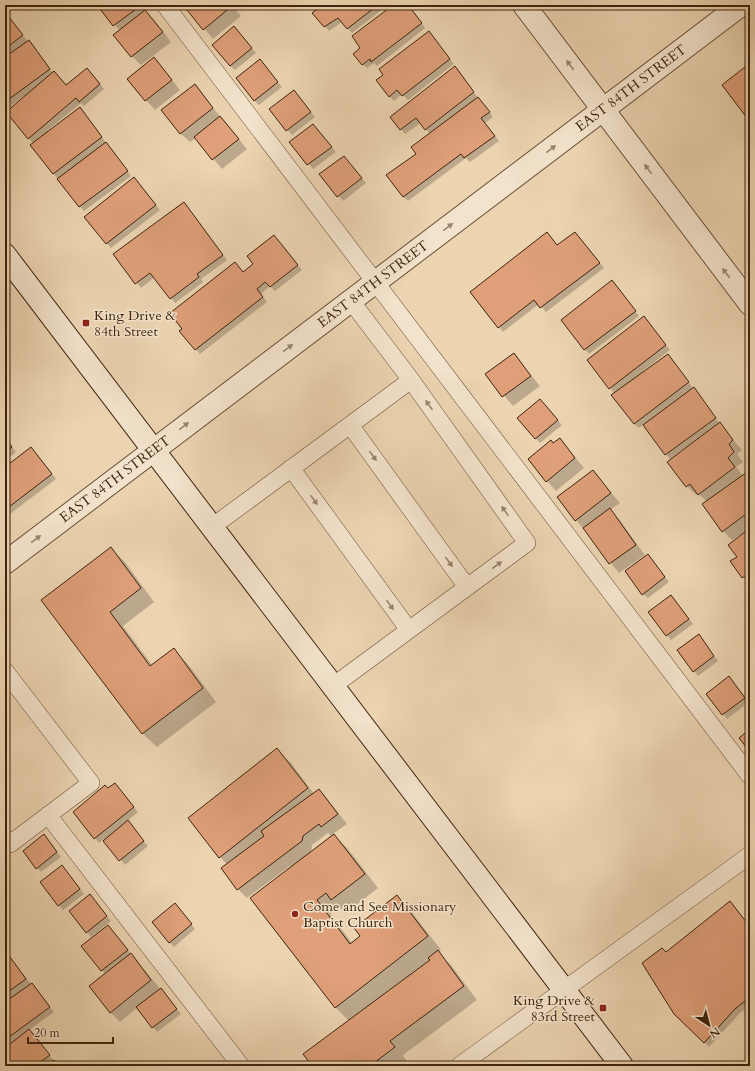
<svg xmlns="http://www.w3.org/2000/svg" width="755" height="1071" font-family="Cardo,serif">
<rect width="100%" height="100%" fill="#ecd4b1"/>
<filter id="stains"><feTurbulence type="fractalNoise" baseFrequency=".005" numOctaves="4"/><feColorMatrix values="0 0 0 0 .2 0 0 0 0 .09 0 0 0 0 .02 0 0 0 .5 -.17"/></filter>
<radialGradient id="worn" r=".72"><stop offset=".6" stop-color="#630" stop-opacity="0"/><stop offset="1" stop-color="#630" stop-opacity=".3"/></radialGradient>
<path fill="#0003" fill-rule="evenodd" d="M98,5H139L155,21L171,42L141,65L132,56L120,31Z
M194,5H232L241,16L213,39L188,10Z
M324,5H388L352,33L342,22L329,31L314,13Z
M395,5H408L425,28L377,66L374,63L367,68L362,64V49Z
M5,13L53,73L66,86L91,73L104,89L84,106L81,103L48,130L49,131L80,108L131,176L84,211L53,173L29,138L25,97L24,96L5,110Z
M234,27L256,53L235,70L230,66Z
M433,37L454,64L408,100L402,94L394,101L389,96Z
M154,58L180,90L155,110L146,100Z
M260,60L282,87L259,105L254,100Z
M455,68L493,117L485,123L499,141L470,162L466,158L408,201L403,196L417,154L430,134L421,123L405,134L391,117Z
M195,86L247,149L222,169L196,138L190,142L180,133Z
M298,96L315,117L292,135L271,110Z
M313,125L336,152L313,169L291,143Z
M344,157L366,183L343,201L321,174Z
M138,183L160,210L111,248L85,217Z
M188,208L227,260L201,279L203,282L175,303L155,277L141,288L114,254Z
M575,233L604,268L546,312L539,304L503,332L499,327L547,234L558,246Z
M278,241L302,270L275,291L270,286L261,294L267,302L200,354L181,331Z
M616,286L639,316L589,354L562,320Z
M644,318L670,350L643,371L644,372L672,360L719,423L742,450L737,454L743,462L736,467L743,476L750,471V584L743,577L738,557L741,536L740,535L732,540L723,531L707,502L699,494L696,495L687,486L684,451L683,449L670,459L644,424L639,428L634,424L615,394L588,360Z
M514,355L540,386L513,406L487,375Z
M540,400L562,425L540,443L536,439Z
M5,438L16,452L5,461Z
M560,439L584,468L556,491L547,481L553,444Z
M36,453L56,479L6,517L5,516V469Z
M592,471L620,503L610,510L619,519L645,555L619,573L576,520Z
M111,549L125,562L154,602L123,626L152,665L173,650L187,663L216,702L157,747L143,734L43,600Z
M648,555L669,582L648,598L643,594Z
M675,601L693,624L671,640L650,613Z
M698,635L718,661L698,676L694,671Z
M729,677L749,702L727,719L723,714Z
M277,750L291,763L314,794L319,790L328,800L347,824L333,834L348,849L378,888L346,913L339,907L330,914L352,943L361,936L397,897L410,910L441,950L438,953L451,965L477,1000L403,1055L407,1062L401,1066H313L349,1021L336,1008L252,898L291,868L290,866L247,898L238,889L227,865L189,819ZM328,833L332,837L311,853L312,845Z
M119,789L138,812L127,821L148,846L125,865L104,839L99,843L95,838L74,812L108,790Z
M44,835L61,857L41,872L37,868Z
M62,866L84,894L63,910L41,882Z
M90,896L111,921L91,937L87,932Z
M730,902L750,927V1005L740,1013L709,1047L675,1014L666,953Z
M179,909L195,929L174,947L169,942Z
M108,926L181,1014L157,1032L138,1007L120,1022L110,1012L106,974L101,970Z
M5,952L54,1012L29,1030L58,1066H5Z"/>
<path fill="#de9f79" stroke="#3e230d" d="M97,5H138L139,7L113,26Z
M193,5H231L232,6L203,30L187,10Z
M323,5H378L347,29L338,18L324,27L312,13Z
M393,5H408L422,23L371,62L370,59L362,65L353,54L360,48L352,36Z
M145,10L163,32L131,57L113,35Z
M5,12L23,35L5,49Z
M234,26L252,48L230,66L212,45Z
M429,31L450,59L402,96L397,90L389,97L376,80L383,75L379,69Z
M29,40L50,69L5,102V57Z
M154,57L172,80L145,101L127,79Z
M260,59L278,82L254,101L236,78Z
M750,63V122L722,85Z
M455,66L474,92L425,130L416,118L400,130L390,117Z
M87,68L100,84L79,102L76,98L28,139L6,112L54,71L66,85Z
M195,84L213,108L180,134L161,110Z
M294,90L311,112L286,131L269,109Z
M478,97L490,112L481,118L495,136L464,158L461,154L403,197L386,175L416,154L411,147Z
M80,107L102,137L53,174L30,145Z
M220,116L239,139L212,160L194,137Z
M313,124L332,147L307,165L289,142Z
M106,142L128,171L79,207L57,179Z
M344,156L362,178L337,197L319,174Z
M134,177L156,205L106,244L84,217Z
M184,202L223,255L197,274L199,277L170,299L150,273L135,284L113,254Z
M547,232L557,245L575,232L600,263L540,308L534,300L498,328L470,292Z
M274,235L298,265L270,287L265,282L257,289L263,297L195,350L179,331L182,329L170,313L235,262L243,272L253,264L247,256Z
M612,280L636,311L584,350L561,320Z
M644,316L666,345L609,389L587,360Z
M514,353L531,376L502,397L485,374Z
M668,354L689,382L634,424L611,395Z
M694,387L716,418L665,455L643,425Z
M540,399L558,420L535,439L517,418Z
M720,422L733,440L729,444L734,452L728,458L735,467L698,495L690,484L686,487L667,462Z
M5,438L12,447L5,453Z
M560,438L575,458L546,482L528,459L551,440L553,443Z
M31,447L52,474L5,510V467Z
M593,470L611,493L575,521L557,497Z
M750,470V511L722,532L702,504Z
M610,508L636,545L609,564L583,528Z
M750,528V572L742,578L730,561L737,557L728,545Z
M111,547L141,588L110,612L150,666L174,648L203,688L142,734L41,600Z
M648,554L665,577L642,595L625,571Z
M671,595L689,619L666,636L648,612Z
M699,634L714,656L693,672L677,650Z
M729,676L745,698L722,715L706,694Z
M750,729V752L739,738Z
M277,748L308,788L219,858L188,818Z
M115,783L134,807L94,839L73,812L105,785L108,788Z
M319,789L338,814L321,827L319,824L303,836L302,841L237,890L221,868L264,836L261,831Z
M128,820L144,841L119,861L103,841Z
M44,834L57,852L36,869L23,851Z
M334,834L365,874L331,900L326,893L317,900L350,944L360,936L354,928L397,895L428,936L335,1008L250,898Z
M62,865L80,889L58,906L40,882Z
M90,894L107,916L86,933L69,911Z
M730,901L750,927V997L735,1009L704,1043L674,1014L642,963L662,948L666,952Z
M175,903L192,924L169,943L152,922Z
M108,925L128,950L101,971L81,946Z
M5,950L26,979L5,994Z
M438,950L464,986L390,1041L395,1047L370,1066H312L303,1054L430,960L428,958Z
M131,953L151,980L110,1013L89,986Z
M32,983L50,1007L5,1040V1002Z
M161,988L177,1009L152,1028L136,1007Z
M29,1029L50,1055L35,1066H5V1048Z
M54,1060L58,1066H46Z"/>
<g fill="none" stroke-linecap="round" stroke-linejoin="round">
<defs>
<path id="lane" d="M165,5L750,776
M350,425L467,587
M291,468L409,630
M212,527L411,380
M5,671L91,783L10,844L5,838
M333,686L527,543L411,380L351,301
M48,815L241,1066
M459,1066L750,855"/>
<path id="street" d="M524,5L750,304
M5,563L741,5"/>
<path id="secondary" d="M5,255L622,1066"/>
</defs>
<use href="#lane" stroke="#6a4f36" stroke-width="18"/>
<use href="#street" stroke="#6a4f36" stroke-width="24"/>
<use href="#secondary" stroke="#3e230d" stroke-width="24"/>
<use href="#lane" stroke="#f3e3cc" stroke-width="17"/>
<use href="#street" stroke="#f3e3cc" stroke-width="22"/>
<use href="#secondary" stroke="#f3e3cc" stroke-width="22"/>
</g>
<defs><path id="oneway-solid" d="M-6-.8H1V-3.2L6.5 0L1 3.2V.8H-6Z"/></defs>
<g fill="#98836c">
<use href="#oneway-solid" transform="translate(570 65) rotate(-127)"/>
<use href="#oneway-solid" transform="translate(551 149) rotate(-37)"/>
<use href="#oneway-solid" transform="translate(648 169) rotate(-127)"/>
<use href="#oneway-solid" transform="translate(448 227) rotate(-37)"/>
<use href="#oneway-solid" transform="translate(726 273) rotate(-127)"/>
<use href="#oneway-solid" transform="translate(288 348) rotate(-37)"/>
<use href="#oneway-solid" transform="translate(429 405) rotate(-125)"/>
<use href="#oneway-solid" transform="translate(184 426) rotate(-38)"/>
<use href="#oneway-solid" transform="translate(373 456) rotate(54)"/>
<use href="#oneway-solid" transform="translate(314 500) rotate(54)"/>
<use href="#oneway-solid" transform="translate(505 511) rotate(-125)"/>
<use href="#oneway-solid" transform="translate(36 539) rotate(-37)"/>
<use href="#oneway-solid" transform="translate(449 562) rotate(54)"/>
<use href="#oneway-solid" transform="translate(497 565) rotate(-36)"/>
<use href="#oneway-solid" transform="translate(390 605) rotate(54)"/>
</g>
<g fill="#8f2418" stroke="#f3e3cc" stroke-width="1.5">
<rect x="82" y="319" width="8" height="8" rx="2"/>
<circle cx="295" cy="914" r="4"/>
<rect x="599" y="1004" width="8" height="8" rx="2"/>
</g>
<g text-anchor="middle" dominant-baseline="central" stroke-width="3" stroke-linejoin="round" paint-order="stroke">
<g font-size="14" fill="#3e230d" stroke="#f3e3cc">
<text transform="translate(631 88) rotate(-37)">EAST 84TH STREET</text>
<text transform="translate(373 284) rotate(-37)">EAST 84TH STREET</text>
<text transform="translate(115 479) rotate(-37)">EAST 84TH STREET</text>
</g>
<g font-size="14" fill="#3e230d" stroke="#f3e3cc" text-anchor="start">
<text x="94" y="315">King Drive &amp;<tspan x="94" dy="16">84th Street</tspan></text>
<text x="303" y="906">Come and See Missionary<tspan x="303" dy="16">Baptist Church</tspan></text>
<text x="595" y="1000" text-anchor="end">King Drive &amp;<tspan x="595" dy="16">83rd Street</tspan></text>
</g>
</g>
<rect width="755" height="1071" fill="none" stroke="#ecd4b1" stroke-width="20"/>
<rect x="6" y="6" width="743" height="1059" fill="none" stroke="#3e230d" stroke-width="2"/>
<rect x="10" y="10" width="735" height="1051" fill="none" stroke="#3e230d"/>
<g transform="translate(709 1025) rotate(144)" stroke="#f3e3cc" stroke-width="3" paint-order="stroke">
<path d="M0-3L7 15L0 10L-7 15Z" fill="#3e230d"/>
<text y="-6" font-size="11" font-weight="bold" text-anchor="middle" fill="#3e230d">N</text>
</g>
<path d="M28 1037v6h85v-6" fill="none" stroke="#3e230d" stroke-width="2"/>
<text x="34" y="1037" font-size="12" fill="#3e230d" stroke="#f3e3cc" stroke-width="3" paint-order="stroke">20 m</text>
<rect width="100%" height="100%" filter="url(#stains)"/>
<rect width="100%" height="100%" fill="url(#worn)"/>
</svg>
